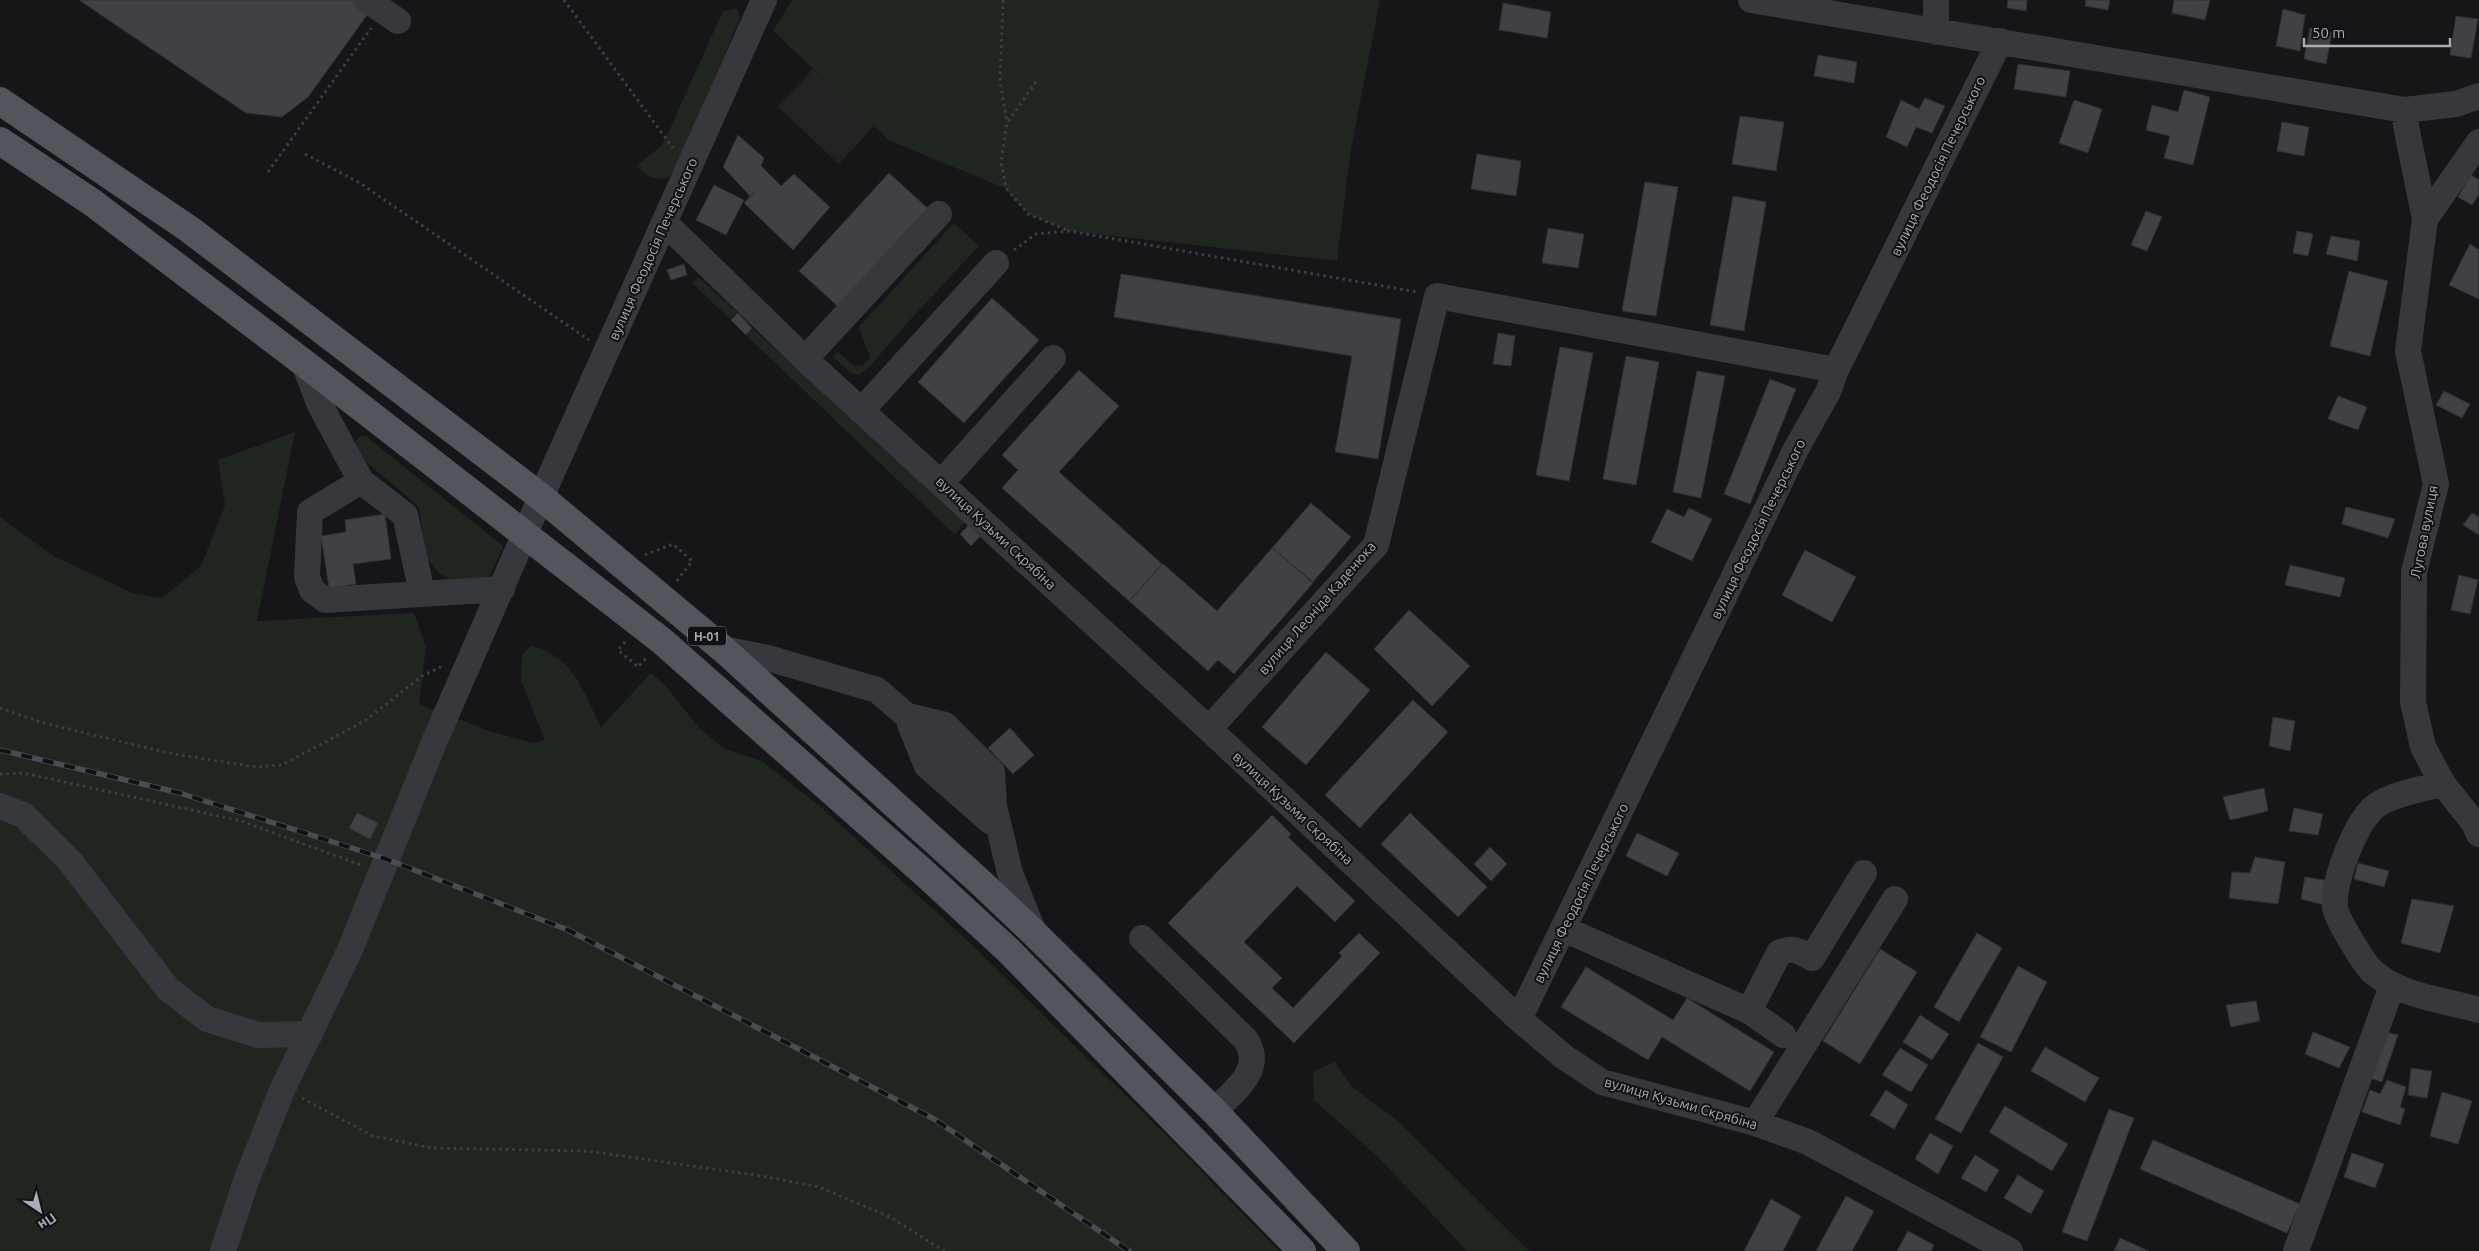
<svg xmlns="http://www.w3.org/2000/svg" width="2479" height="1251" font-family="Ubuntu,sans-serif">
<rect width="100%" height="100%" fill="#161618"/>
<path fill="#222225" d="M813,69L874,126L839,164L778,107Z"/>
<path fill="#1e261f" d="M792,0H1380L1351,149L1337,261L1069,231L1028,214L1005,188L890,141L773,31Z
M737,8L740,18L675,172C665,183 645,180 638,165L663,144L723,11Z
M954,223L979,246L909,321L871,365L859,375L851,373L832,356L838,352L855,366L863,365L870,358L859,327Z
M698,277L738,313L731,320L692,283Z
M752,328L967,520L955,535L746,335Z
M295,432L257,621L414,613L426,648L419,704L489,731L533,743L545,740L521,680L522,654L532,646C573,656 584,693 601,727L651,673L666,686L698,727L725,749L762,761L821,807L967,940L1168,1137L1279,1251H0V517L55,557L133,593L162,598L201,566L225,505L218,460Z
M360,436H366L503,546L489,577L449,579L439,573L424,555L420,511L417,505L365,461L355,442Z
M1335,1062L1352,1087L1397,1120L1529,1251H1467L1380,1159L1314,1100L1313,1072Z"/>
<path fill="#404145" stroke="#303034" d="M79,0H378L308,97L282,117L246,113Z
M2008,0H2027L2026,11L2007,8Z
M2086,0H2110L2108,10L2085,6Z
M2174,0H2210L2205,20L2172,13Z
M1503,3L1551,12L1547,38L1499,30Z
M2283,9L2305,15L2300,51L2276,46Z
M2456,16L2478,19L2471,58L2450,55Z
M2310,28L2332,33L2326,64L2304,59Z
M1818,55L1857,62L1854,83L1814,76Z
M2018,64L2070,71L2066,97L2014,89Z
M2184,90L2210,97L2193,165L2164,158L2170,136L2146,130L2152,105L2178,112Z
M1925,98L1945,106L1932,133L1916,127L1907,147L1886,137L1901,100L1919,109Z
M2074,100L2102,109L2088,153L2059,143Z
M1740,116L1784,122L1776,171L1732,164Z
M2282,122L2309,127L2304,156L2277,151Z
M738,135L764,158L761,166L781,186L794,174L830,207L793,250L744,203L755,191L750,196L723,167Z
M1477,154L1521,161L1516,196L1471,189Z
M889,173L934,214L844,312L799,271Z
M2471,175L2479,180V194L2472,205L2458,197Z
M1645,182L1678,187L1656,316L1622,311Z
M714,185L744,200L726,235L696,220Z
M1733,196L1766,202L1744,331L1710,325Z
M2146,211L2162,217L2147,251L2131,245Z
M1548,228L1584,234L1578,268L1542,263Z
M2297,231L2313,234L2308,256L2293,253Z
M2331,236L2360,241L2357,261L2326,254Z
M2470,244L2479,250V299L2449,285Z
M684,264L687,275L671,280L667,270Z
M2349,271L2388,281L2370,356L2330,346Z
M1121,274L1401,319L1378,459L1335,452L1352,356L1114,317Z
M992,298L1039,340L964,423L918,382Z
M738,313L752,328L746,335L731,320Z
M1498,333L1515,336L1511,366L1493,364Z
M1560,347L1593,353L1569,481L1536,475Z
M1626,356L1659,362L1636,485L1603,479Z
M1079,370L1119,406L1059,472L1162,564L1129,601L1002,488L1018,470L1002,455Z
M1697,371L1725,376L1701,498L1673,492Z
M1770,379L1796,389L1750,504L1724,494Z
M2444,391L2470,404L2462,418L2436,405Z
M2338,396L2367,407L2358,430L2328,419Z
M1311,503L1351,537L1313,582L1272,548Z
M2346,507L2395,519L2388,538L2342,524Z
M1689,508L1712,519L1692,561L1651,542L1667,509L1684,517Z
M2472,513L2479,517V535L2463,525Z
M385,514L391,559L353,564L356,584L329,588L321,536L346,532L345,520Z
M969,525L980,536L971,546L960,534Z
M1272,548L1313,583L1234,674L1218,660L1208,671L1129,601L1163,564L1217,611Z
M1805,550L1856,577L1832,622L1782,595Z
M2290,565L2345,578L2340,597L2285,585Z
M2459,575L2478,580L2470,614L2451,610Z
M1409,610L1470,666L1432,706L1374,649Z
M1326,652L1370,690L1306,765L1262,727Z
M1413,700L1448,732L1360,828L1325,795Z
M2273,717L2295,721L2290,751L2269,746Z
M1010,728L1034,755L1013,774L988,748Z
M2264,788L2268,811L2230,820L2223,797Z
M2294,808L2323,814L2318,835L2289,831Z
M357,813L378,823L370,839L349,828Z
M1410,813L1487,887L1458,917L1381,844Z
M1272,815L1291,834L1288,837L1355,901L1335,922L1297,886L1244,942L1282,978L1272,988L1293,1008L1342,956L1339,953L1359,933L1380,953L1294,1043L1168,923Z
M1637,833L1679,853L1667,876L1626,856Z
M1490,847L1507,864L1491,881L1474,864Z
M2255,857L2285,862L2278,904L2229,898L2232,872L2250,873Z
M2358,863L2389,871L2384,887L2354,879Z
M2305,877L2329,881L2325,905L2301,899Z
M2412,899L2454,906L2440,953L2401,943Z
M1977,933L2002,948L1959,1022L1934,1007Z
M1880,949L1917,972L1860,1064L1823,1041Z
M2018,966L2047,982L2011,1052L1980,1037Z
M1586,967L1673,1020L1687,998L1774,1052L1750,1091L1662,1037L1648,1060L1561,1007Z
M2256,1001L2260,1021L2231,1027L2226,1005Z
M1920,1015L1949,1034L1932,1060L1903,1042Z
M2313,1032L2350,1047L2339,1068L2305,1054Z
M2385,1032L2398,1035L2382,1082L2370,1078Z
M1978,1043L2003,1057L1961,1133L1935,1119Z
M2045,1047L2099,1078L2085,1102L2031,1071Z
M1900,1048L1928,1065L1911,1092L1882,1075Z
M2411,1068L2432,1071L2427,1098L2408,1095Z
M2387,1080L2406,1087L2400,1107L2405,1109L2400,1125L2362,1112L2370,1090L2380,1094Z
M1886,1090L1908,1105L1894,1129L1870,1115Z
M2442,1092L2472,1101L2458,1144L2430,1136Z
M2005,1106L2068,1144L2052,1171L1989,1132Z
M2109,1109L2134,1118L2087,1241L2062,1232Z
M1930,1133L1953,1146L1938,1174L1915,1159Z
M2153,1140L2300,1204L2287,1233L2140,1169Z
M2352,1153L2384,1164L2375,1188L2344,1177Z
M1975,1155L1999,1170L1986,1192L1961,1178Z
M2018,1175L2044,1191L2031,1214L2004,1198Z
M1846,1196L1874,1211L1852,1251H1816Z
M1771,1199L1801,1216L1783,1251H1744Z
M1908,1231L1934,1245L1931,1251H1897Z
M2120,1238L2149,1251H2114Z"/>
<g fill="none" stroke-linecap="round" stroke-linejoin="round">
<path stroke="#3d3f44" stroke-width="3" stroke-dasharray="2.5 4" stroke-linecap="butt" d="M564,0L673,148
M1003,0L1000,81L1007,123
M1036,82L1007,123L1001,162L1006,188L1028,214L1069,231
M305,154L360,183L589,340
M268,172L371,28
M1014,250L1036,234L1069,231L1417,292
M645,555L673,544L692,561L676,582
M625,642L618,650L638,667L647,657
M0,708L40,722L168,753L256,767L282,765L366,720L422,676L443,666
M0,774L24,773L241,821L361,865
M302,1098L373,1136L432,1148L587,1151L762,1176L819,1187L890,1217L944,1251"/>
<path stroke="#37383d" stroke-width="26" d="M367,0L398,21
M1751,0L2405,110L2456,104L2479,96
M1936,0V32
M2405,110L2406,126L2425,219
M2479,142L2425,219L2408,351L2436,484L2414,572L2413,702L2423,747L2443,784L2474,823L2479,834
M665,223L805,359L1209,729L1519,1019L1564,1057L1602,1082L1755,1123L1808,1142L2010,1251
M805,359L939,214
M304,363L320,405L361,481L310,512L307,577L312,590L325,600L502,589
M861,411L996,263
M361,481L405,515L422,593
M941,483L1053,358
M723,649L768,658L877,690L907,716L964,770L994,806L1010,873L1034,933
M908,716L945,725L992,772L994,806
M910,724L927,766L990,821
M1209,729L1376,545L1437,296L1836,370
M2443,784C2425,788 2386,795 2372,809C2354,828 2333,880 2335,907C2336,918 2364,964 2373,972C2401,996 2444,1000 2479,1010
M0,806L23,815L69,860L168,989L207,1019L258,1035L310,1034
M1564,929L1749,1011L1783,1035
M1142,938L1245,1039C1266,1069 1234,1091 1214,1111
M1749,1011L1779,953C1793,946 1799,951 1812,958L1864,873
M1519,1019L1796,449L1828,392L1836,370L2000,41
M1755,1123L1895,899
M223,1251L246,1181L283,1088L349,952L435,740L541,497L764,0
M2296,1251L2392,986"/>
<path stroke="#53555c" stroke-width="28" d="M0,101L189,229L541,497L723,649L979,881L1034,933L1214,1111L1346,1251
M0,141L93,203L304,363L662,641L922,871L1009,951L1302,1251"/>
<defs>
<path id="rail" d="M0,750L180,793L386,859L568,930L934,1119L1129,1251"/>
</defs>
<use href="#rail" stroke="#4a4c52" stroke-width="5.5"/>
<use href="#rail" stroke="#111113" stroke-width="4" stroke-dasharray="11" stroke-linecap="butt"/>
</g>
<g text-anchor="middle" dominant-baseline="central" stroke-width="4" stroke-linejoin="round" paint-order="stroke">
<rect fill="#111113" stroke="#7b7e86" stroke-width="1" x="688" y="626.5" width="38" height="19" rx="4"/>
<g font-size="12" font-weight="bold" fill="#a8adb8">
<text x="707" y="636">Н-01</text>
</g>
<g font-size="14" fill="#a8adb8" stroke="#111113">
<text transform="translate(1938 166) rotate(-64)">вулиця Феодосія Печерського</text>
<text transform="translate(653 249) rotate(-66)">вулиця Феодосія Печерського</text>
<text transform="translate(1758 529) rotate(-64)">вулиця Феодосія Печерського</text>
<text transform="translate(2424 532) rotate(-79)">Лугова вулиця</text>
<text transform="translate(996 533) rotate(43)">вулиця Кузьми Скрябіна</text>
<text transform="translate(1317 608) rotate(-49)">вулиця Леоніда Каденюка</text>
<text transform="translate(1293 808) rotate(43)">вулиця Кузьми Скрябіна</text>
<text transform="translate(1581 893) rotate(-64)">вулиця Феодосія Печерського</text>
<text transform="translate(1681 1103) rotate(16)">вулиця Кузьми Скрябіна</text>
</g>
</g>
<g transform="translate(40 1211) rotate(145)" stroke="#111113" stroke-width="4" paint-order="stroke">
<path d="M0-4L9 19L0 12L-9 19Z" fill="#a8adb8"/>
<text y="-8" font-size="14" font-weight="bold" text-anchor="middle" fill="#a8adb8">Пн</text>
</g>
<path d="M2304 38v8h146v-8" fill="none" stroke="#a8adb8" stroke-width="2.5"/>
<text x="2312" y="38" font-size="15" fill="#a8adb8" stroke="#111113" stroke-width="4" paint-order="stroke">50 m</text>
</svg>
